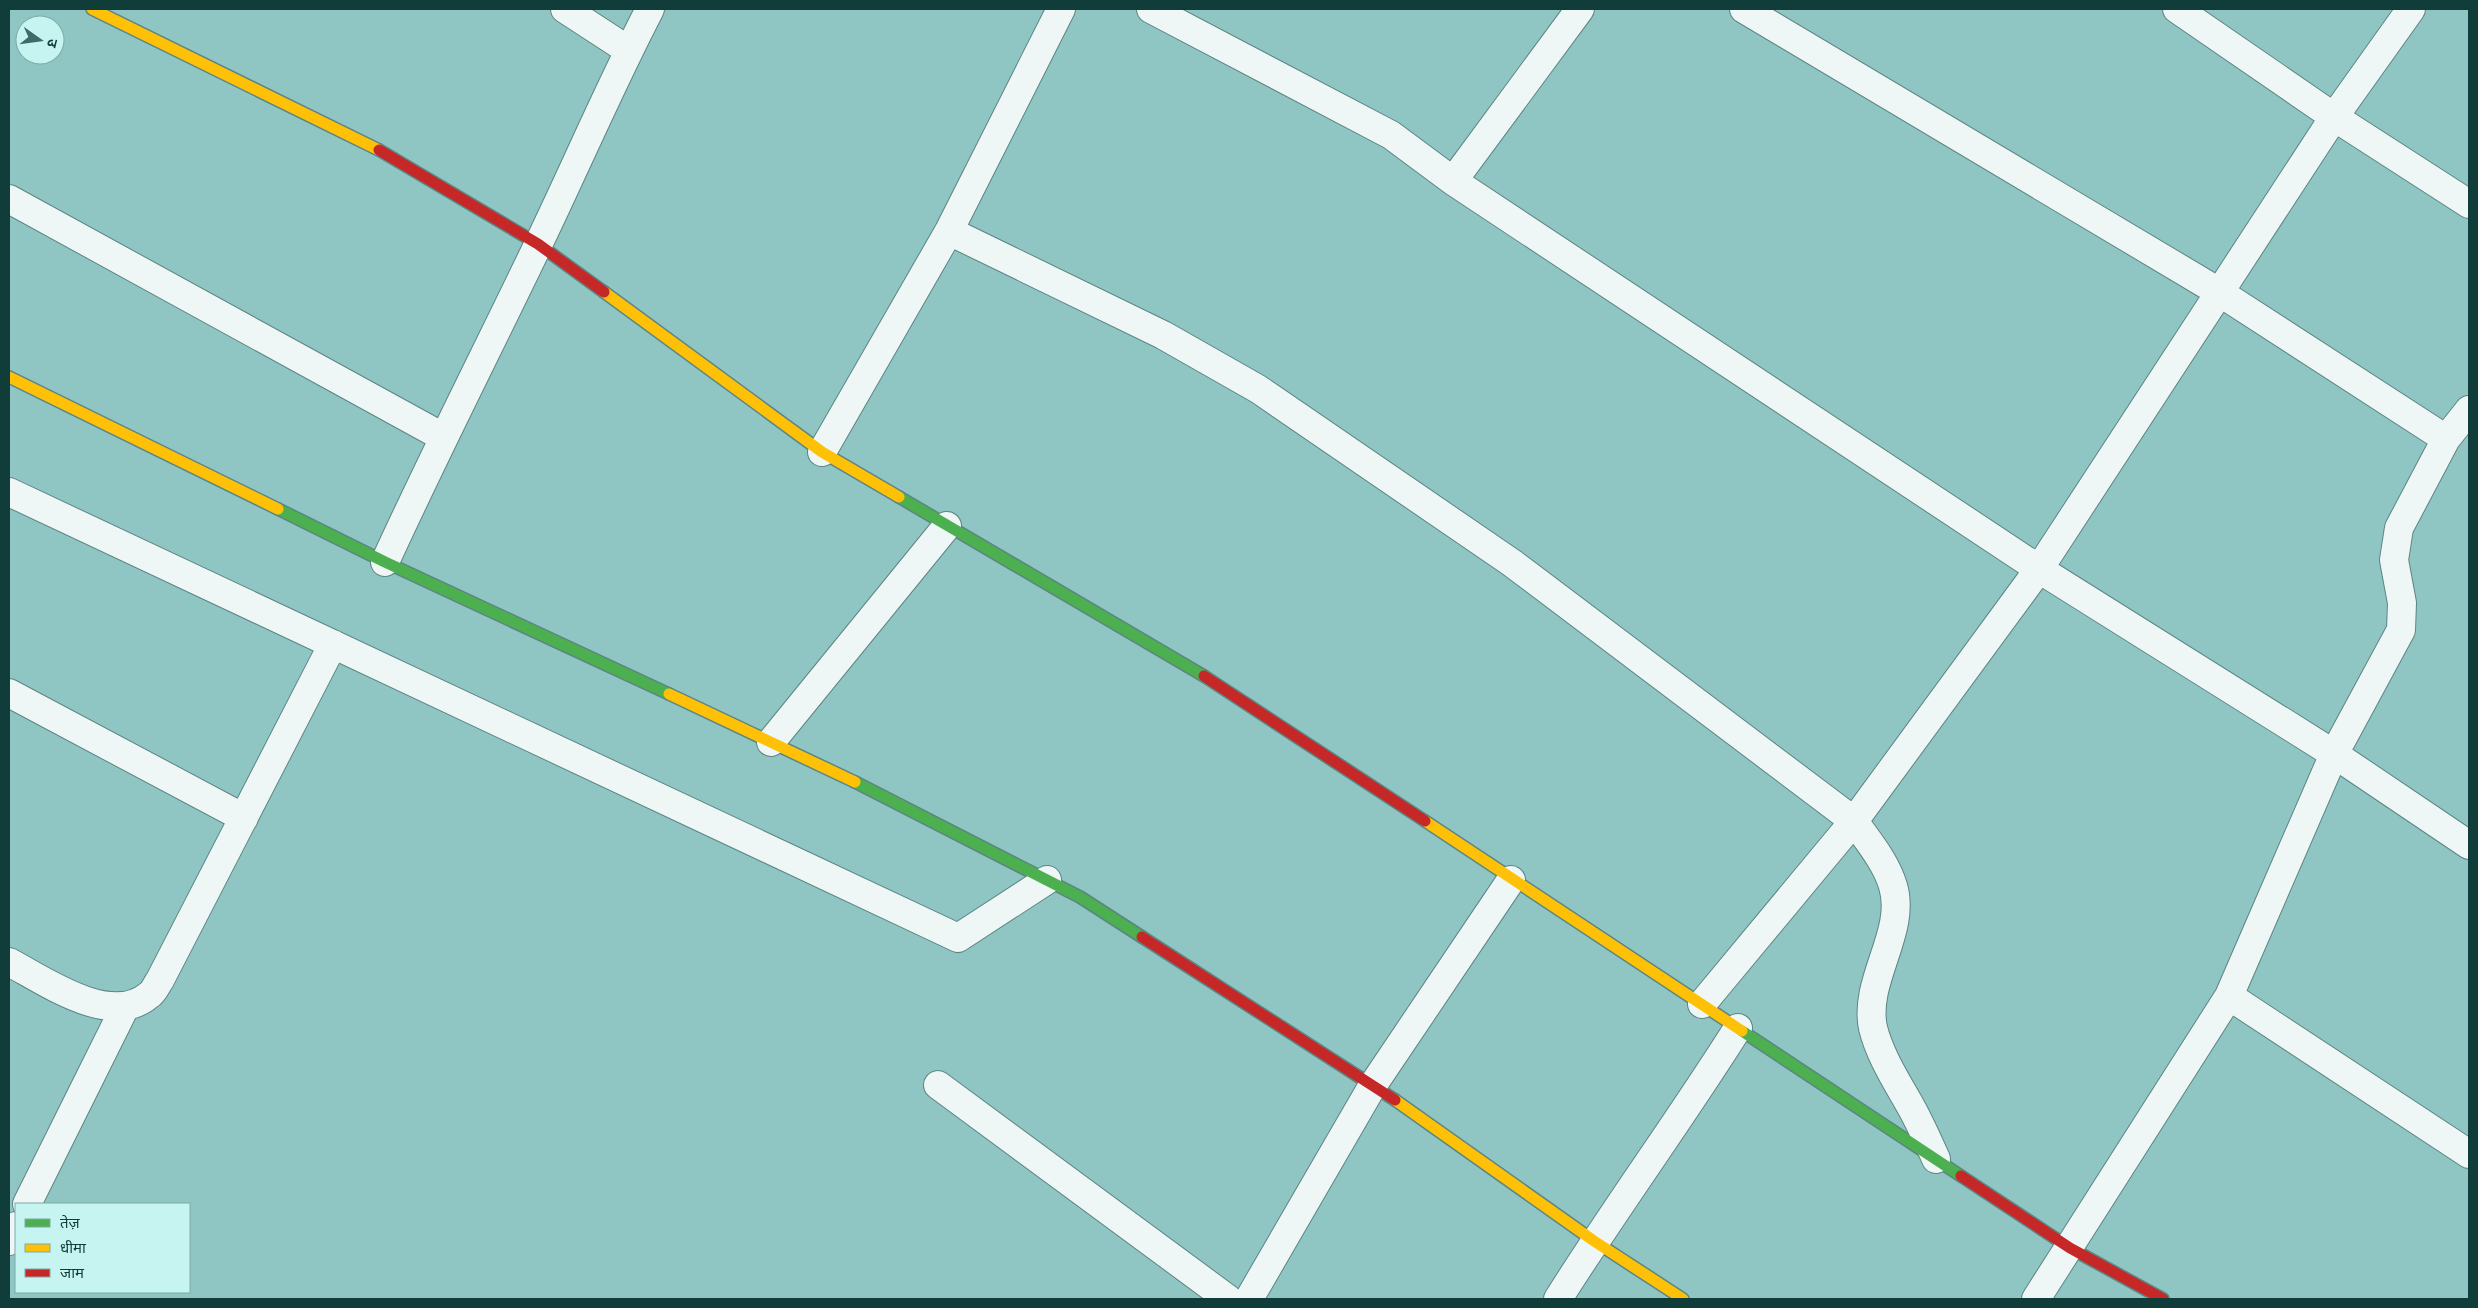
<svg xmlns="http://www.w3.org/2000/svg" width="2478" height="1308" font-family="Merriweather,'Noto Sans Devanagari',serif">
<rect width="100%" height="100%" fill="#8fc6c3"/>
<g fill="none" stroke-linecap="round" stroke-linejoin="round">
<defs>
<path id="street" d="M565,9L628,50
M1151,9L1391,135L1453,181L2039,569L2334,754L2469,845
M1744,9L2219,292L2446,439
M2177,9L2334,117L2469,204
M1453,181L1580,9
M9,199L443,437
M949,231L1163,335L1258,389L1512,563L1854,821C1868,841 1886,862 1893,886C1907,932 1863,980 1873,1028C1880,1056 1897,1082 1911,1107C1920,1123 1928,1141 1936,1159
M822,452L949,231L1061,9
M9,492L958,938L1047,880
M385,562C434,455 487,351 538,245C576,166 610,86 650,9
M9,693L244,818
M771,742L947,526
M9,962C45,981 111,1028 149,995C154,992 157,984 160,980L333,644
M2229,996L2469,1154
M1702,1004L1854,821L2039,569L2334,117L2411,9
M938,1085L1228,1299
M27,1204L125,1007
M9,1241L16,1226
M1249,1299L1373,1085L1511,880
M1558,1299C1616,1207 1680,1120 1738,1028
M2036,1299L2229,996L2334,754L2401,630L2402,603L2394,560L2399,528L2446,439L2469,410"/>
<path id="fast" d="M899,497L1204,676
M278,509L385,562L669,694
M855,782L1080,897L1142,937
M1742,1031L1961,1176"/>
<path id="slow" d="M92,9L379,150
M604,292L822,452L899,497
M9,377L278,509
M669,694L855,782
M1425,821L1742,1031
M1395,1100L1594,1241L1683,1299"/>
<path id="jam" d="M379,150L538,244L604,292
M1204,676L1425,821
M1142,937L1395,1100
M1961,1176L2070,1248L2163,1299"/>
</defs>
<use href="#street" stroke="#5c8583" stroke-width="30"/>
<use href="#fast" stroke="#5c8583" stroke-width="14"/>
<use href="#slow" stroke="#5c8583" stroke-width="14"/>
<use href="#jam" stroke="#5c8583" stroke-width="14"/>
<use href="#street" stroke="#eef6f6" stroke-width="28"/>
<use href="#fast" stroke="#4caf50" stroke-width="11"/>
<use href="#slow" stroke="#ffc107" stroke-width="11"/>
<use href="#jam" stroke="#c62828" stroke-width="11"/>
</g>
<rect width="2478" height="1308" fill="none" stroke="#103c3a" stroke-width="20"/>
<rect x="15" y="1203" width="175" height="90" fill="#c6f4f0" stroke="#7daaa7"/>
<rect x="25" y="1219" width="25" height="8" fill="#4caf50" stroke="#7daaa7"/>
<text x="60" y="1228" font-size="15" fill="#103c3a">तेज़</text>
<rect x="25" y="1244" width="25" height="8" fill="#ffc107" stroke="#7daaa7"/>
<text x="60" y="1253" font-size="15" fill="#103c3a">धीमा</text>
<rect x="25" y="1269" width="25" height="8" fill="#c62828" stroke="#7daaa7"/>
<text x="60" y="1278" font-size="15" fill="#103c3a">जाम</text>
<g transform="translate(40 40) rotate(104)"><circle r="24" fill="#c6f4f0" stroke="#7daaa7"/>
<path d="M0-4L9 19L0 12L-9 19Z" fill="#3c6c6a"/>
<text y="-8" font-size="14" font-weight="bold" text-anchor="middle" fill="#103c3a">उ</text>
</g>
</svg>
